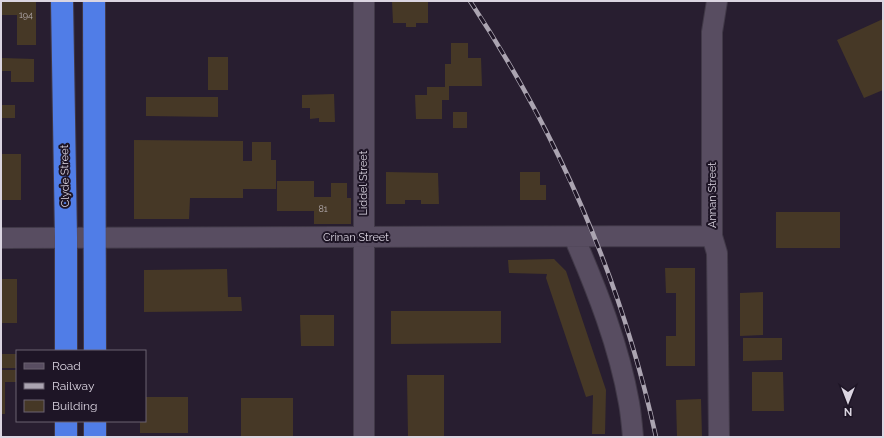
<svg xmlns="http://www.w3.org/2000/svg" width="884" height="438" font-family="Raleway,sans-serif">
<rect width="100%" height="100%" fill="#281e30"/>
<path fill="#463826" d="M4,1H36V45H17V15H1V2H4Z
M392,1H428V23H416V27H406V23H393Z
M883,19V90L864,98L837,40Z
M451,43H468V58H481L482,86H449V100H442V119H416L415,95H427V87H445V64H451Z
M208,57H228V90H208Z
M2,58L34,59V82H11V71H2Z
M334,94L335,122H319V118L310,119V108H302V95Z
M146,97H218V117L146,116Z
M1,105H15V118H1Z
M453,112H467V128H453Z
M134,140L243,141V161H252V142H271V160H276V189H243V171V198H190L189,219H134Z
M1,154H21V200H1Z
M386,172L438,173L439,204H421V200H405V204H386Z
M520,172H540V185H546V200H520Z
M277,181H314V197H331V183H347V198H351V224H314V211H277Z
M776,212H840V248H776Z
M554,259L566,271L606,390L605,434H592L593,395L586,397L546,278L547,274L509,273L508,260Z
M665,268H695V366H666V336H676V293H666Z
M227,269L228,297H241L242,311L144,312V270Z
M1,279H17V323H1Z
M763,292V335L740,336V293Z
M391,311H501V343L391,344Z
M300,315H334V346H301Z
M743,338H782V360L743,361Z
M1,354H17V368H1Z
M1,370H17V382H5V414H1Z
M752,372H783L784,411H752Z
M407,375H444V437H408Z
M145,397H188V433H140V421H145Z
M241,398H293V437H241Z
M701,399L702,437H677L676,400Z"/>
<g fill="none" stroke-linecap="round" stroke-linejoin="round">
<defs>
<path id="minor" d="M364,1V437
M717,1L712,32V236L717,253L719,437
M574,237C597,290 619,346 629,403C631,414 632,426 633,437
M1,238L712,236"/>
<path id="highway" d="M62,1L66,238V351
M94,1L95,351
M66,421V437
M95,421V437"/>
</defs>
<use href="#minor" stroke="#413948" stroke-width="22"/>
<use href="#highway" stroke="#413948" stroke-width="24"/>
<use href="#minor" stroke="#584d61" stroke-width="20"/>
<use href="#highway" stroke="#507de7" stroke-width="22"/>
<defs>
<path id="rail" d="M470,1C558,134 622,282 656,437"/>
</defs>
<use href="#rail" stroke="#aba4b1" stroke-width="4.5"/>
<use href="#rail" stroke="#1e1526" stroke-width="3" stroke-dasharray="9" stroke-linecap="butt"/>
</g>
<g text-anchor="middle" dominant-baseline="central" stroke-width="4" stroke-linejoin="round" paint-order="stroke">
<g font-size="9" fill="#b6aeb2">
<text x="26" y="15">194</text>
<text x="323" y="209">81</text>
</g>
<g font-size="11" fill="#dbd5e1" stroke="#1e1526">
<text transform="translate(65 176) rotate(-91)">Clyde Street</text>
<text transform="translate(363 183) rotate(-90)">Liddel Street</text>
<text transform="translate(712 195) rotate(-90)">Annan Street</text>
<text x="356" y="237">Crinan Street</text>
</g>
</g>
<rect width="884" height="438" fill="none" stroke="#dbd5e1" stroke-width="4"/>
<rect x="16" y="350" width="130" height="72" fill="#1e1526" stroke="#6a6271"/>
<rect x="24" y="363" width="20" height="6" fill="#584d61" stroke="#6a6271"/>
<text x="52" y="370" font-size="12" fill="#dbd5e1">Road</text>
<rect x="24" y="383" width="20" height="6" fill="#aba4b1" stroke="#6a6271"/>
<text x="52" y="390" font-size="12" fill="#dbd5e1">Railway</text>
<rect x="24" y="400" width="20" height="12" fill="#463826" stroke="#6a6271"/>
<text x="52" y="410" font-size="12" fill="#dbd5e1">Building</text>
<g transform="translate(848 402) rotate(180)" stroke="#1e1526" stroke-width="3" paint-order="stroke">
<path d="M0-3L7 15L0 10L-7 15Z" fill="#dbd5e1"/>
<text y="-6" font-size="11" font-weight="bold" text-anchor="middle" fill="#dbd5e1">N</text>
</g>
</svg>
